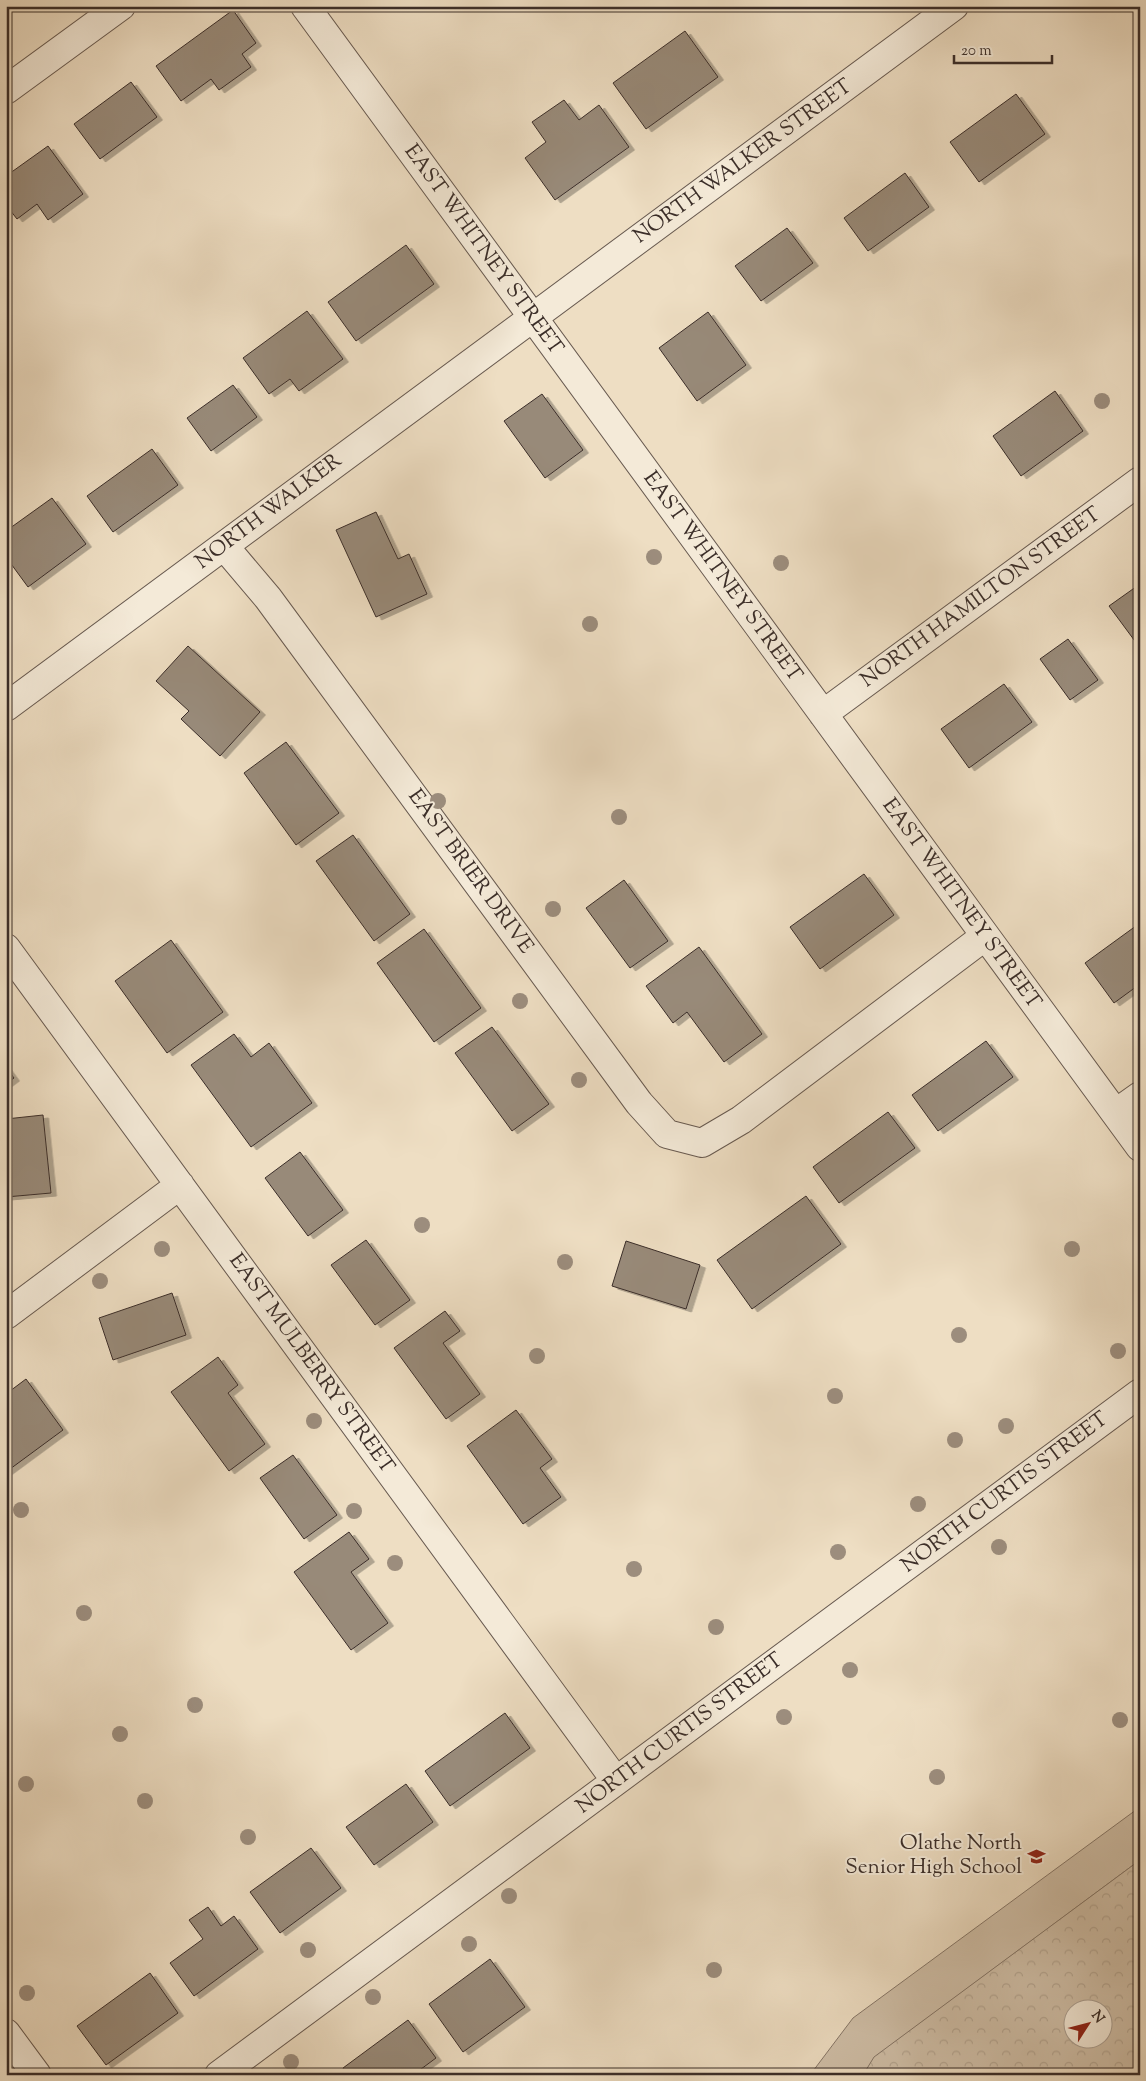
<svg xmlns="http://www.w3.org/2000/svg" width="1146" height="2081" font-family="'Sorts Mill Goudy',serif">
<defs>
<pattern id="park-crowns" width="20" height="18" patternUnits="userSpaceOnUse" patternTransform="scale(1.25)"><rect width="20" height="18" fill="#d0c0a9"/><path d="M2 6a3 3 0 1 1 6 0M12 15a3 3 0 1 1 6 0" fill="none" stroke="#b4a591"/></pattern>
<filter id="shadow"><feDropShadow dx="5.5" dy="3" stdDeviation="0" flood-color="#0004"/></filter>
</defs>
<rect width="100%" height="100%" fill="#eedec3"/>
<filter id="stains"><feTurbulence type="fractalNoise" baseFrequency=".004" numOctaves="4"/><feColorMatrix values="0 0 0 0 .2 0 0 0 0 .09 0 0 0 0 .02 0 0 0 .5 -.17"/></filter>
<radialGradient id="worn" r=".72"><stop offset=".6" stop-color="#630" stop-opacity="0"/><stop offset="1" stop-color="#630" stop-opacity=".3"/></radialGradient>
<path fill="#d0c0a9" stroke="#867769" d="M1140,1807V1860L875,2057L863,2075H810L853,2018Z"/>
<path fill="url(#park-crowns)" stroke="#867769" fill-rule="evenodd" d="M1140,1860V2075H863L874,2057ZM1074,2008H1104V2038H1074Z"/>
<path fill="#988a79" stroke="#3b2e29" filter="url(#shadow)" d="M233,10L256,43L242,54L251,67L219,90L211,79L181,101L156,66Z
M685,31L718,77L646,129L613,83Z
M131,82L157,117L100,159L74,124Z
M1016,94L1045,134L979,182L950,142Z
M564,100L579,120L599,105L629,147L555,200L525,158L546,142L532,122Z
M48,146L83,194L48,220L37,204L17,219L6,205V176Z
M905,173L929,207L868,251L844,218Z
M787,228L813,263L761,301L735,266Z
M406,245L434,284L356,341L328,302Z
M307,311L343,359L299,391L290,379L269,394L243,358Z
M708,312L746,365L697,401L659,348Z
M233,385L257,417L211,451L187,418Z
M1055,391L1083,431L1021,476L993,436Z
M542,394L583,450L545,478L504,421Z
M152,449L178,485L113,532L87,496Z
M52,498L86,544L28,587L6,557V531Z
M376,512L398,559L409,554L427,594L376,617L336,530Z
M1140,584V648L1109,606Z
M1068,639L1098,680L1070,700L1040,659Z
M188,646L260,712L220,756L181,719L189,711L156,681Z
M1004,684L1032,722L969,768L941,729Z
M286,742L339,813L296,845L244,773Z
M353,835L410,914L374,941L316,861Z
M864,874L894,915L820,969L790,927Z
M624,880L668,941L630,968L586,908Z
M1140,923V984L1114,1003L1085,963Z
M424,929L481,1008L434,1042L377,963Z
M171,940L223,1012L167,1053L115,981Z
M699,947L762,1034L724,1062L687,1012L673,1023L646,986Z
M492,1027L549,1104L512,1131L455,1053Z
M234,1034L251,1057L269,1043L312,1103L251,1147L191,1065Z
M986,1041L1013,1077L938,1131L912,1095Z
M6,1067L14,1078L6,1084Z
M888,1112L915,1148L839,1203L813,1167Z
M43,1115L51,1193L6,1197V1119Z
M300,1152L343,1210L308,1236L265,1178Z
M806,1196L841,1244L752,1309L717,1260Z
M366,1240L410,1300L375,1325L331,1265Z
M626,1241L700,1265L686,1309L612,1286Z
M172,1293L186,1335L113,1360L99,1318Z
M445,1311L460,1331L443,1343L480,1394L446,1419L394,1348Z
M218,1357L238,1385L228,1393L265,1444L229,1471L171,1392Z
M26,1379L63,1430L6,1472V1394Z
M516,1410L552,1459L540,1468L561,1497L523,1524L467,1446Z
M293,1455L337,1515L304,1539L260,1478Z
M349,1532L369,1559L351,1572L388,1623L351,1650L294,1572Z
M505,1713L530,1748L450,1806L425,1771Z
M406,1784L433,1822L374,1865L346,1827Z
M311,1848L341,1888L280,1933L250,1892Z
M208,1907L221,1926L234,1916L258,1949L194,1996L170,1963L203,1939L189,1920Z
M490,1959L525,2007L463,2052L429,2004Z
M150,1973L178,2013L106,2065L77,2026Z
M408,2020L436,2058L413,2075H347L343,2068Z"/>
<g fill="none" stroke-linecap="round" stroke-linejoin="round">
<defs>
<path id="minor" d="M305,6L1140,1147
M6,90L121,6
M224,546L268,598L639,1103L667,1134L702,1143L741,1120L984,937
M6,707L954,6
M823,714L1140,481
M6,948L616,1781
M1116,1113L1140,1096
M6,1315L180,1185
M6,2033L37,2075
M219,2075L1140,1393"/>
</defs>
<use href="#minor" stroke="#685a50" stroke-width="30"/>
<use href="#minor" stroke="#f4ead8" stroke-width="28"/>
</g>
<g fill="#9c8d7d">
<circle cx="1102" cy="401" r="8"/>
<circle cx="654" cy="557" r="8"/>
<circle cx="781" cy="563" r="8"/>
<circle cx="590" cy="624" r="8"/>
<circle cx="438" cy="801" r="8"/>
<circle cx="619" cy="817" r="8"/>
<circle cx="553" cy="909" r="8"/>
<circle cx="520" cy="1001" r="8"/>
<circle cx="579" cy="1080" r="8"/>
<circle cx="422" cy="1225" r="8"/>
<circle cx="162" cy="1249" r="8"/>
<circle cx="1072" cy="1249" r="8"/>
<circle cx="565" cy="1262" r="8"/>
<circle cx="100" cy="1281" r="8"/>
<circle cx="959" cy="1335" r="8"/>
<circle cx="1118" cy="1351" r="8"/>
<circle cx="537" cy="1356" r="8"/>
<circle cx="835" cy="1396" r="8"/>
<circle cx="314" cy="1421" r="8"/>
<circle cx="1006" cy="1426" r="8"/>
<circle cx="955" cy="1440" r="8"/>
<circle cx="918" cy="1504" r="8"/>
<circle cx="21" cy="1510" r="8"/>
<circle cx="354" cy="1511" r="8"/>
<circle cx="999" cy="1547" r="8"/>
<circle cx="838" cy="1552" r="8"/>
<circle cx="395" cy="1563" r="8"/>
<circle cx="634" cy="1569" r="8"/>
<circle cx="84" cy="1613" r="8"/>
<circle cx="716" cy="1627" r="8"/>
<circle cx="850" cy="1670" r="8"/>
<circle cx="195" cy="1705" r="8"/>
<circle cx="784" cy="1717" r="8"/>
<circle cx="1120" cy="1720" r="8"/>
<circle cx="120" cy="1734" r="8"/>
<circle cx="937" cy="1777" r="8"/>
<circle cx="26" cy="1784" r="8"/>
<circle cx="145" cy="1801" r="8"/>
<circle cx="248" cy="1837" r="8"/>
<circle cx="509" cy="1896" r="8"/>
<circle cx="469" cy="1944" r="8"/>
<circle cx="308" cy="1950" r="8"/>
<circle cx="714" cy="1970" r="8"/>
<circle cx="27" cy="1993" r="8"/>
<circle cx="373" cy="1997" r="8"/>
<circle cx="291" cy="2062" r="8"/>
</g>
<defs>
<symbol id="school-bare" viewBox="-9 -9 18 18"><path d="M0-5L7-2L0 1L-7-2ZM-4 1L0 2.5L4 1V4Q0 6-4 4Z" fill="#8f2418" stroke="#f4ead8" stroke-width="2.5" paint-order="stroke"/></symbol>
</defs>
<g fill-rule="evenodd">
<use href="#school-bare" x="1024" y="1844" width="25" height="25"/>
</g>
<g text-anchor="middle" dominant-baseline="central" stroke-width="4" stroke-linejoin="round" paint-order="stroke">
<g font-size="21" fill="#3b2e29" stroke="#f4ead8">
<text transform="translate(743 162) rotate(-36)">NORTH WALKER STREET</text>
<text transform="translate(483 250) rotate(54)">EAST WHITNEY STREET</text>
<text transform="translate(269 512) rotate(-37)">NORTH WALKER</text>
<text transform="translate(722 577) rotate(54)">EAST WHITNEY STREET</text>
<text transform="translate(981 598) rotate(-36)">NORTH HAMILTON STREET</text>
<text transform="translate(470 872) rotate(54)">EAST BRIER DRIVE</text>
<text transform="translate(961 904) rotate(54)">EAST WHITNEY STREET</text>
<text transform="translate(311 1364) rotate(54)">EAST MULBERRY STREET</text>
<text transform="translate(1005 1493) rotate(-37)">NORTH CURTIS STREET</text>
<text transform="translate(680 1734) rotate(-37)">NORTH CURTIS STREET</text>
</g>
<g font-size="21" fill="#3b2e29" stroke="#f4ead8" text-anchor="end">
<text x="1022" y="1844">Olathe North<tspan x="1022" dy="24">Senior High School</tspan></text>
</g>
</g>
<rect width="1146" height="2081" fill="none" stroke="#eedec3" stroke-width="25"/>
<rect x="8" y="8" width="1131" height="2066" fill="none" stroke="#3b2e29" stroke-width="2.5"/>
<rect x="12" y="12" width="1121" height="2056" fill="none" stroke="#3b2e29"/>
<g transform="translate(1088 2024) rotate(54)"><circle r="24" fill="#f4ead8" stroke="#aa9f92"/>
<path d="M0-4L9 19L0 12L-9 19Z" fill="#8f2418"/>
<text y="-8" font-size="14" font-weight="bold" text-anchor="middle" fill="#3b2e29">N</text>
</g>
<path d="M954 55v8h98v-8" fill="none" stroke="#3b2e29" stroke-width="2.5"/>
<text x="961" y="55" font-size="15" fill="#3b2e29" stroke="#f4ead8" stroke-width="4" paint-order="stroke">20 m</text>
<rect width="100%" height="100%" filter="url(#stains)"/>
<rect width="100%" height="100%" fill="url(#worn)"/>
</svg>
